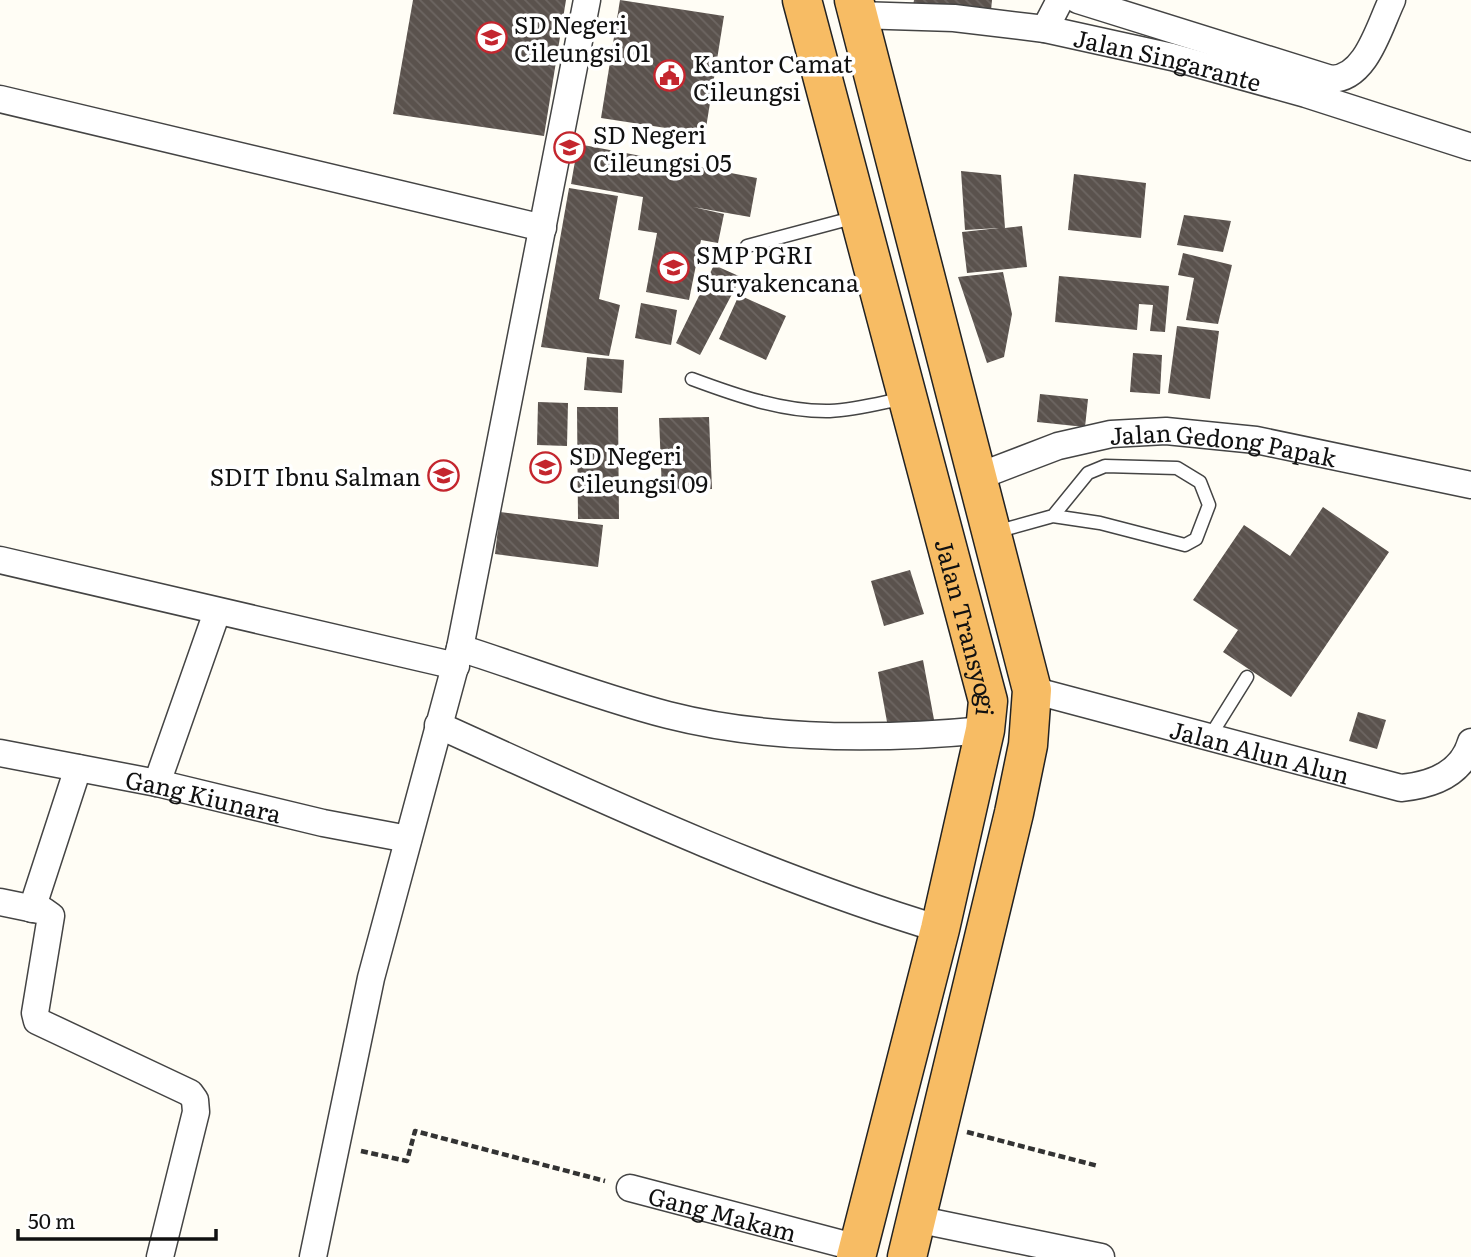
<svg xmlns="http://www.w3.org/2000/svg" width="1471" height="1257" font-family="Literata,serif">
<defs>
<pattern id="building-back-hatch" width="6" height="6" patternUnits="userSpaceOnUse" patternTransform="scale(1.75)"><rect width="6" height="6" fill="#5a524d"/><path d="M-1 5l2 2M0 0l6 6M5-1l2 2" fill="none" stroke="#6d6662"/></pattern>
</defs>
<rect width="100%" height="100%" fill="#fffdf5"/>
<path fill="url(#building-back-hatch)" d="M413,0H566L544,136L393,114Z
M620,0L724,16L705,134L601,118Z
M914,0H992L991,11L913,6Z
M578,144L757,178L750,217L693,207L724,214L718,243L701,240L689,300L646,292L657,233L638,230L643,197L571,184Z
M961,171L1001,175L1005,228L1022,226L1027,267L967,273L962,232L999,228L965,230Z
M1074,174L1146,183L1141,238L1068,230Z
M569,188L618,196L599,299L620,305L609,356L541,347Z
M1184,215L1231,221L1223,252L1177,245Z
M1183,253L1232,265L1218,324L1186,320L1194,278L1178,275Z
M714,265L741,277L700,355L676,343Z
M1003,272L1012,314L1004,357L987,363L958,277Z
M1059,276L1169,286L1165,332L1150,331L1153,305L1139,304L1137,330L1055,322Z
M739,295L786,316L766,360L719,339Z
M641,303L677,310L671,345L635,338Z
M1177,326L1219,331L1210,399L1168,393Z
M1133,353L1162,355L1160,394L1130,392Z
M587,357L624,360L622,393L584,390Z
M1040,394L1088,399L1085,427L1037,422Z
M538,402L568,403L567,446L537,445Z
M577,407H618L619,519H578Z
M709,417L712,489L662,491L659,418Z
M1323,507L1389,552L1291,697L1223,652L1238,630L1193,600L1244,525L1290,556Z
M500,512L603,525L598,567L495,554Z
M910,570L924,614L884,626L871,581Z
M923,660L935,725L889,733L878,672Z
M1358,712L1386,720L1377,749L1349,741Z"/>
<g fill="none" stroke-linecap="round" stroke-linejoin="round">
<defs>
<path id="service" d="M747,246L856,217
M692,379C735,395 783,412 830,411C855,410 880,403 905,398
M995,532L1053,516L1100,523L1185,545L1196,539L1209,505L1200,482L1177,468L1105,466L1088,473L1053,516
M1209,738L1247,677"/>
<g id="minor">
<path d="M1078,0L1331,79C1366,79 1379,27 1392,0"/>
<path id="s1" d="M857,15L954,18L1045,29L1172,57L1306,94L1471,147"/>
<path d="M1045,29L1060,0"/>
<path d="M0,99L543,228"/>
<path id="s2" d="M977,477L1058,446L1111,434L1166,431L1256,440L1471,485"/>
<path d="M0,560L456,666"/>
<path d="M460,648C529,670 598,697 668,715C770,741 881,740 985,730"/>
<path id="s3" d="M1032,690L1401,788C1432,785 1462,774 1471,742"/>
<path d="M438,725C603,800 767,877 940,929"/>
<path id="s4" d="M0,753L157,783L323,823L408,839"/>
<path d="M157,783L217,612"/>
<path d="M0,902L44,911L51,916L35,1013L37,1021L190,1093L195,1100L196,1112L160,1257"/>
<path d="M32,909L78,768"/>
<path id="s5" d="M630,1188L858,1248"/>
<path d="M916,1219L1101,1257"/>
<path d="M313,1257L371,978L460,648L587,0"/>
</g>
<g id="trunk">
<path id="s6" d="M802,0L988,701L985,730L940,929L856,1257"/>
<path d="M854,0L1032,690L1028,745L1014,813L907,1257"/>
</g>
</defs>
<use href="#service" stroke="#444" stroke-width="15"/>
<use href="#minor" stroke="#444" stroke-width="29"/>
<use href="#trunk" stroke="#222" stroke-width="41"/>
<path stroke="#333" stroke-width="4.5" stroke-dasharray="7 3.5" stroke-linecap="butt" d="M967,1132L1098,1166
M361,1151L407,1161L415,1131L605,1181"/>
<use href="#service" stroke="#fff" stroke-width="12"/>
<use href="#minor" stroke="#fff" stroke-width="26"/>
<use href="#trunk" stroke="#f7bc64" stroke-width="38"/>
</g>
<defs>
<symbol id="school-ring" viewBox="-11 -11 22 22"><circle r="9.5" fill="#fff" stroke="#c4262e" stroke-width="1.5"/><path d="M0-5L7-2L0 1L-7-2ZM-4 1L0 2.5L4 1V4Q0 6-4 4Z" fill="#c4262e"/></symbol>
<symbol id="civic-ring" viewBox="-11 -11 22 22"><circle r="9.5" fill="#fff" stroke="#c4262e" stroke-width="1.5"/><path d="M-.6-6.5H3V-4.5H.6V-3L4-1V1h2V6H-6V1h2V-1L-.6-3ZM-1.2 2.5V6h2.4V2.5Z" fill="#c4262e"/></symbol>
</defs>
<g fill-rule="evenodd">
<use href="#school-ring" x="474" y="20" width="35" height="35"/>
<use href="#civic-ring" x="652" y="58" width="35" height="35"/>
<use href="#school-ring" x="552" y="130" width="35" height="35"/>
<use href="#school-ring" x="656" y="250" width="35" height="35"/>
<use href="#school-ring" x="528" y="450" width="35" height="35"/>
<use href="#school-ring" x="426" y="458" width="35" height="35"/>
</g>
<g text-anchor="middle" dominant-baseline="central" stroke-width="7" stroke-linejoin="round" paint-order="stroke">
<g font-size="24" fill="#111" stroke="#fff" text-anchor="start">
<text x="514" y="23">SD Negeri<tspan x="514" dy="28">Cileungsi 01</tspan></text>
<text x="693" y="62">Kantor Camat<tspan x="693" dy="28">Cileungsi</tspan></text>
<text x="593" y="133">SD Negeri<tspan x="593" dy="28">Cileungsi 05</tspan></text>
<text x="696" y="253">SMP PGRI<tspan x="696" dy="28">Suryakencana</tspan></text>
<text x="569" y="454">SD Negeri<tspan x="569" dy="28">Cileungsi 09</tspan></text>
<text x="421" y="475" text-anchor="end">SDIT Ibnu Salman</text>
</g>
<g font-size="24" fill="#111" stroke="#fff">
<text stroke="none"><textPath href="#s1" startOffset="315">Jalan Singarante</textPath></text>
<text stroke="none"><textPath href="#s2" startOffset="254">Jalan Gedong Papak</textPath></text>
<text stroke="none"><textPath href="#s6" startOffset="649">Jalan Transyogi</textPath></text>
<text stroke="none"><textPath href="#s3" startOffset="236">Jalan Alun Alun</textPath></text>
<text stroke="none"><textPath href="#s4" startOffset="208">Gang Kiunara</textPath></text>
<text stroke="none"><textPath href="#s5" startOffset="96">Gang Makam</textPath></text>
</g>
</g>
<path d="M18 1229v10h198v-10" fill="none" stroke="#111111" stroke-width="3.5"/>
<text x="28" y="1229" font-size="21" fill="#111111" stroke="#ffffff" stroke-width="5" paint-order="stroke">50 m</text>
</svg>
